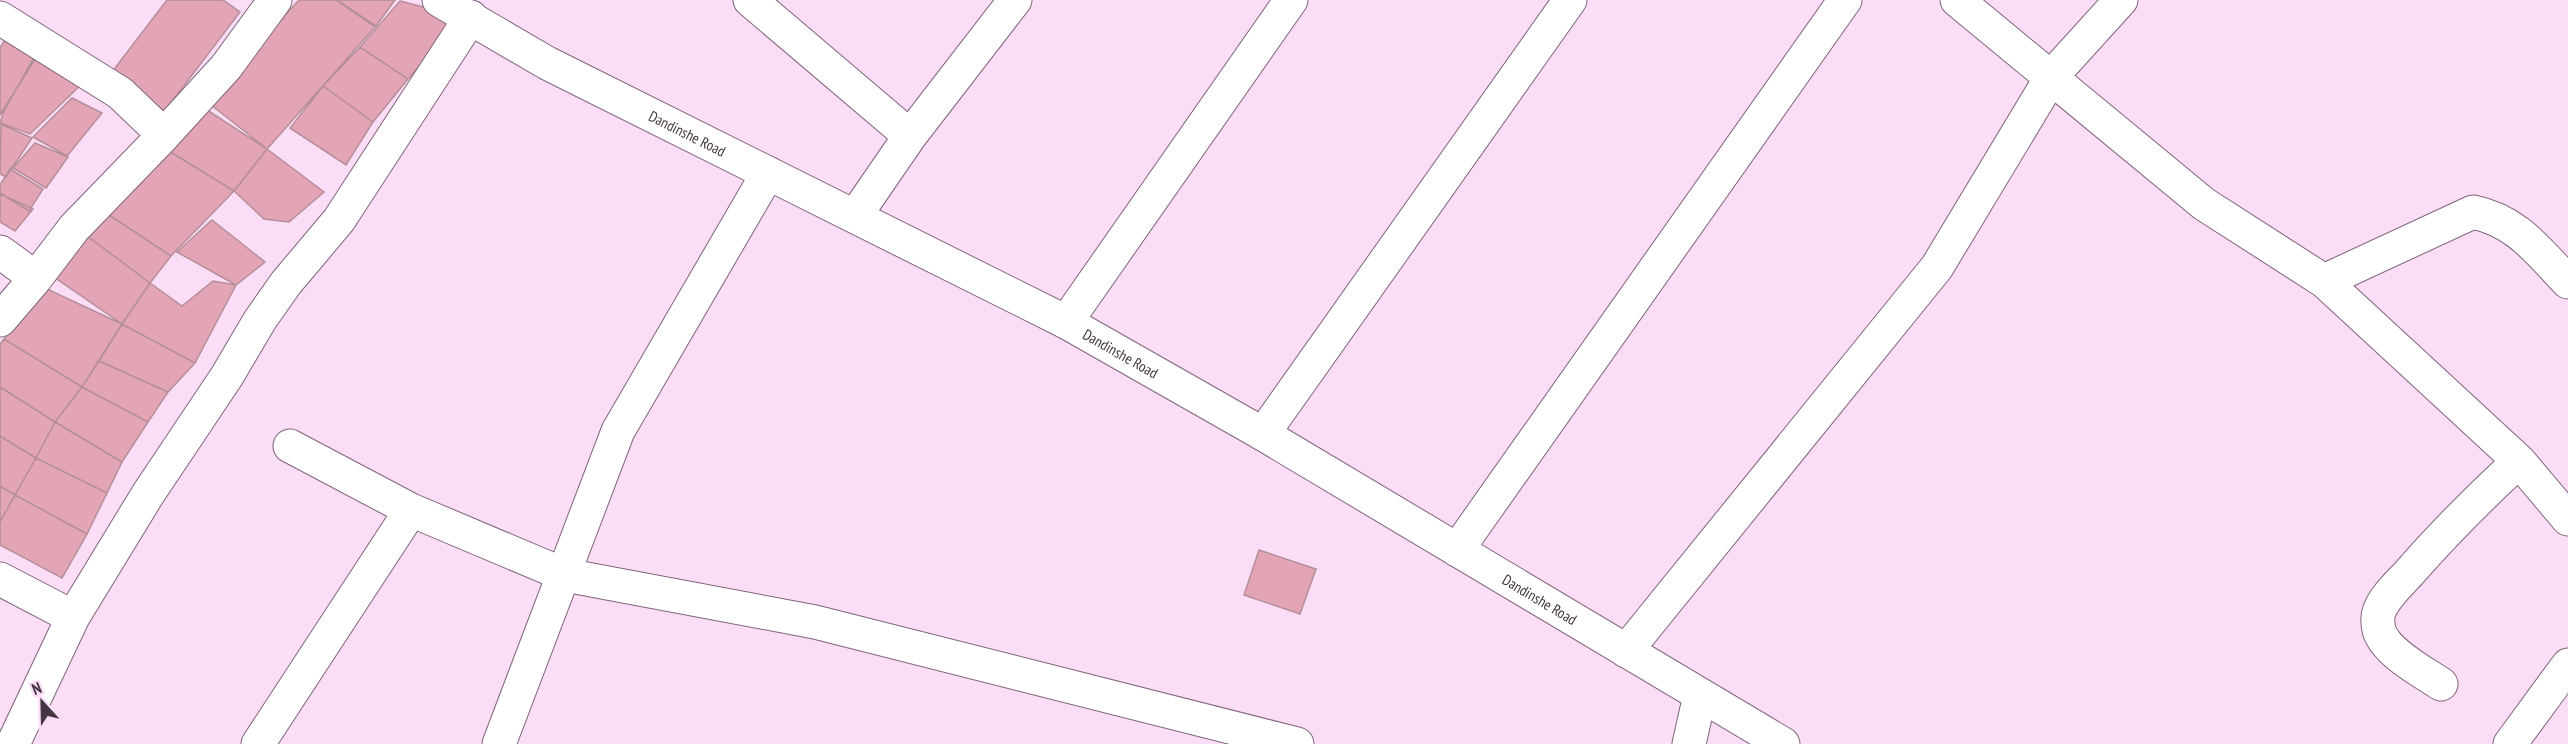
<svg xmlns="http://www.w3.org/2000/svg" width="2568" height="744" font-family="'PT Sans Narrow',sans-serif">
<rect width="100%" height="100%" fill="#fbddf7"/>
<path fill="#e3a5b6" stroke="#b48e98" stroke-width="1.5" d="M167,0H223L240,12L161,116L108,77Z
M299,0H336L375,27L267,149L206,101Z
M337,0H395L376,26Z
M400,1L462,17L408,79L360,47Z
M5,40L37,56L0,115V48Z
M360,47L408,79L373,122L323,86Z
M37,52L85,81L30,134L0,123L3,113Z
M323,86L373,122L346,165L290,128Z
M72,98L102,113L67,156L33,137Z
M207,110L267,149L234,191L169,151Z
M1,124L32,138L6,177L0,174Z
M35,143L68,157L46,188L13,168Z
M267,149L324,192L289,222L264,219L234,191Z
M169,151L234,191L171,256L109,215Z
M10,169L43,189L29,211L0,193V185Z
M0,194L33,209L15,231L0,222Z
M109,215L171,256L150,283L87,236Z
M212,220L265,262L236,285L177,252Z
M87,236L150,283L122,324L54,277Z
M213,281L236,285L195,363L122,324L150,283L182,306Z
M47,289L122,324L82,387L4,339Z
M122,324L195,363L168,392L99,361Z
M4,339L82,387L55,422L0,387V344Z
M99,361L168,392L148,422L82,387Z
M0,387L55,422L36,458L0,436Z
M82,387L148,422L122,462L55,422Z
M55,422L122,462L107,493L36,458Z
M0,436L36,458L15,495L0,486Z
M36,458L107,493L87,534L15,495Z
M0,486L15,495L0,522Z
M15,495L87,534L62,578L0,545V522Z
M1259,550L1316,569L1300,614L1244,595Z"/>
<g fill="none" stroke-linecap="round" stroke-linejoin="round">
<defs>
<path id="minor" d="M750,0L910,136
M1957,0L2204,204L2324,281L2519,461L2568,519
M0,18L120,93L164,135
M855,216L910,136L1015,0
M0,252L36,278
M2324,281L2473,212C2517,221 2538,251 2568,282
M0,320L36,278L74,228L164,135L226,67L275,0
M1066,322L1291,0
M1263,434L1570,0
M290,446L411,510L565,575L815,622L1297,744
M1457,550L1845,0
M0,579L73,617
M1626,651L1937,267L2052,76L2121,0
M2441,684C2423,672 2385,652 2379,630C2378,626 2377,617 2379,612C2384,597 2399,584 2409,573C2444,533 2480,497 2519,461
M13,744L73,617L148,494L227,376L260,320L286,283L339,220L471,17
M258,744L411,510
M499,744L618,431L768,173
M1689,744L1700,695
M2510,744L2568,665"/>
<g id="tertiary">
<path id="s1" d="M439,0L547,63L1066,322L1263,434L1783,744"/>
</g>
</defs>
<use href="#minor" stroke="#7f657b" stroke-width="35"/>
<use href="#tertiary" stroke="#7f657b" stroke-width="35"/>
<use href="#minor" stroke="#fff" stroke-width="33"/>
<use href="#tertiary" stroke="#fff" stroke-width="33"/>
</g>
<g text-anchor="middle" dominant-baseline="central" stroke-width="5" stroke-linejoin="round" paint-order="stroke">
<g font-size="15" fill="#433842" stroke="#fbddf7">
<text stroke="none"><textPath href="#s1" startOffset="282">Dandinshe Road</textPath></text>
<text stroke="none"><textPath href="#s1" startOffset="768">Dandinshe Road</textPath></text>
<text stroke="none"><textPath href="#s1" startOffset="1254">Dandinshe Road</textPath></text>
</g>
</g>
<g transform="translate(42 702) rotate(338)" stroke="#fbddf7" stroke-width="4.5" paint-order="stroke">
<path d="M0-4.5L10 22L0 15L-10 22Z" fill="#433842"/>
<text y="-9" font-size="16" font-weight="bold" text-anchor="middle" fill="#433842">N</text>
</g>
</svg>
